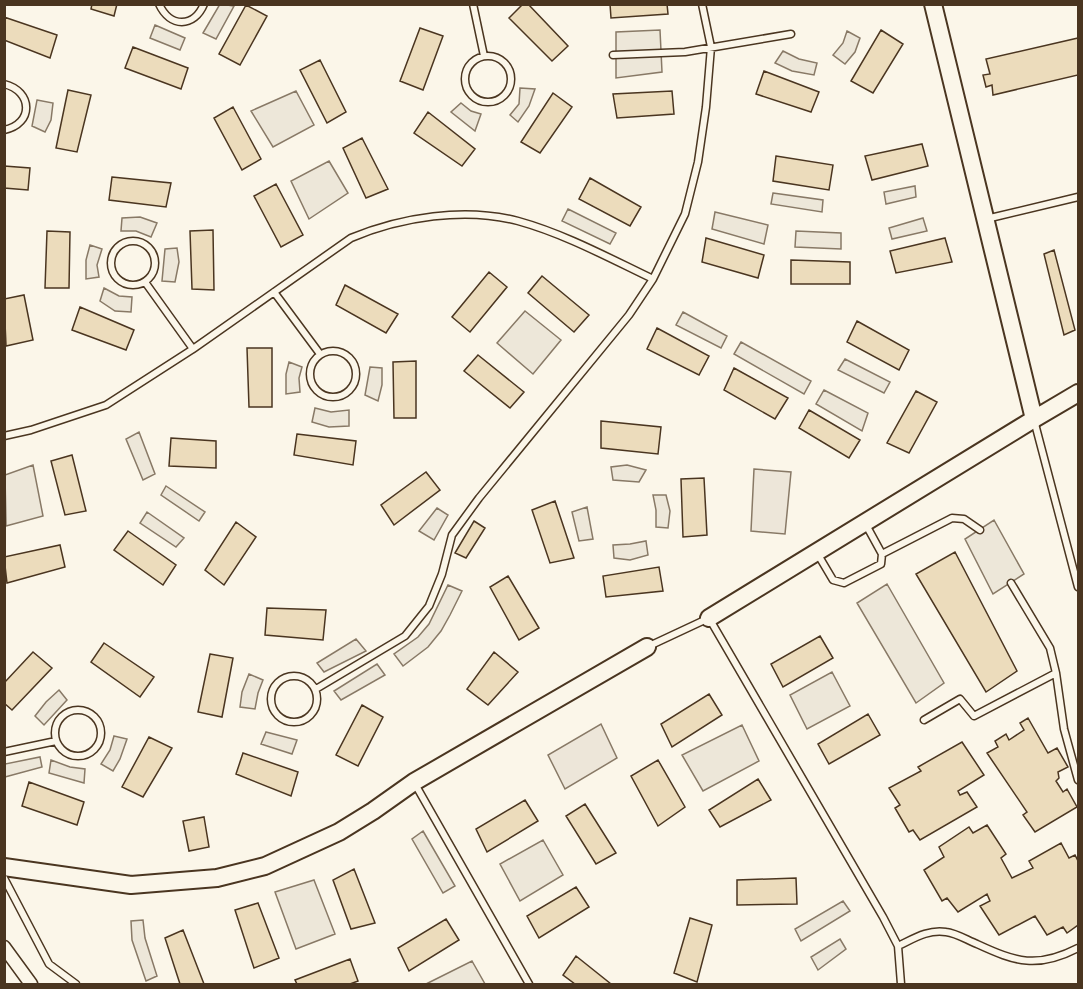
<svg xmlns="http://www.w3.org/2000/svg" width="1083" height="989" font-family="'Alegreya Sans',sans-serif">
<rect width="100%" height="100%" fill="#fbf6e9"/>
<path fill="#ede6d9" stroke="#887966" stroke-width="1.5" d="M754,469L791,472L785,534L751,531Z
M601,724L617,758L565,789L548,755Z"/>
<path fill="#ede7d9" stroke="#887966" stroke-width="1.5" d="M220,4L234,6L216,39L203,33Z
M155,25L185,38L180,50L150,38Z
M660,30L662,72L616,78V32Z
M847,31L860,38L855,52L845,64L833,55L843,43Z
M783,51L799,59L817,63L814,75L792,71L775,63Z
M520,88L535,89L529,106L518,122L510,115L519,104Z
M296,91L314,125L273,147L251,111Z
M37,100L53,103L51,120L45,132L32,126Z
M461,103L471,111L481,114L475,131L451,112Z
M329,161L348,193L309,219L291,181Z
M915,186L916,197L886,204L884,192Z
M773,193L823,200L822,212L771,204Z
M568,209L616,233L610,244L562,221Z
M715,212L768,225L764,244L712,229Z
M140,217L157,223L151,237L136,231H121L122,218Z
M923,218L927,231L892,239L889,228Z
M796,231L841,233V249L795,247Z
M90,245L102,249L97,265L99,277L86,279V260Z
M177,248L179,262L175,282L162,281L165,249Z
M104,288L119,296L132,297L131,312L115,311L100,301Z
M525,311L561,340L533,374L497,343Z
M683,312L727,336L721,348L676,325Z
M741,342L811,381L804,394L734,354Z
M845,359L890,382L884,393L838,370Z
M289,362L302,367L299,378L300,392L286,394V374Z
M370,367L382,368V385L378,401L365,395Z
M824,390L868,413L862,431L816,404Z
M315,408L331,412L349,410V426L329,427L312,422Z
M139,432L155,474L143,480L126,439Z
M33,465L43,516L6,526L5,475Z
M627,465L646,470L639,482L613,480L611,467Z
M166,486L205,512L199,521L161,495Z
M653,495H666L670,511L668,528L656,527V510Z
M587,507L593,539L579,541L572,512Z
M437,508L448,515L434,540L419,531Z
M147,512L184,538L176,547L140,523Z
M994,520L1024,574L993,594L965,539Z
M646,541L648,555L630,560L614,558L613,545L630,544Z
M887,584L944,683L916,703L857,603Z
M448,585L462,591L450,615L441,631L428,647L403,666L394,654L418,637L429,624Z
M356,639L366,651L324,672L317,663Z
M377,664L385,675L341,700L334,691Z
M832,672L850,706L807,729L790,695Z
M249,674L263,680L258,693L255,709L240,707L242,692Z
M59,690L67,700L44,725L35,716L46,702Z
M742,725L759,761L703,791L682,755Z
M266,732L297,740L292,754L261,744Z
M114,736L127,739L120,759L113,771L101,764L110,750Z
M40,757L42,767L5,777V764Z
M51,760L70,767L85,769L84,783L49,773Z
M423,831L455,886L443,893L412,839Z
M543,840L563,875L520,901L500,864Z
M314,880L335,934L296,949L275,892Z
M843,901L850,911L801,941L795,929Z
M143,920L145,938L157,976L146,981L132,940L131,921Z
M840,939L846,949L818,970L811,957Z
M472,961L485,984H426Z"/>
<path fill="#ecdcbc" stroke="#4a3520" stroke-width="1.5" d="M92,4H117L114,16L91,9Z
M523,4H528L568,46L552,61L509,18Z
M610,4H667L668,14L611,18Z
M246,5L267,16L240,65L219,54Z
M4,17L57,35L50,58L4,40Z
M420,28L443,36L423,90L400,81Z
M881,30L903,44L873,93L851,81Z
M1078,38V75L993,95L992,85L986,87L983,75L990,74L986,59Z
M133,47L188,68L181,89L125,68Z
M320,60L346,112L327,123L300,70Z
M764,71L819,92L811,112L756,94Z
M68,90L91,95L77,152L56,148Z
M672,91L674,114L617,118L613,94Z
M553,93L572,107L540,153L521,142Z
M233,107L261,159L242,170L214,118Z
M428,112L475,149L462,166L414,133Z
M362,138L388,189L366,198L343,148Z
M922,144L928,166L872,180L865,156Z
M776,156L833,165L829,190L773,181Z
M4,166L30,168L28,190L4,188Z
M112,177L171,183L166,207L109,200Z
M590,178L641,207L630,226L579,199Z
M276,184L303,235L281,247L254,196Z
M213,230L214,290L192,289L190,231Z
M47,231L70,232L69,288H45Z
M706,238L764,255L758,278L702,262Z
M945,238L952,262L896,273L890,251Z
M1054,250L1075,330L1064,335L1044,254Z
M791,260L850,262V284H791Z
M489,272L507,287L470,332L452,317Z
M542,276L589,315L574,332L528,293Z
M345,285L398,314L386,333L336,305Z
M24,295L33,340L6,346L4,299Z
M80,307L134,330L126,350L72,330Z
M857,321L909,350L899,370L847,342Z
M657,328L709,356L699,375L647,349Z
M247,348H272V407H249Z
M478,355L524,392L510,408L464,371Z
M416,361V418H394L393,362Z
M734,368L788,398L775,419L724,390Z
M916,391L937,402L909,453L887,443Z
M809,410L860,440L849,458L799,428Z
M601,421L661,427L658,454L601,448Z
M297,434L356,441L353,465L294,455Z
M171,438L216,441V468L169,466Z
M72,455L86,511L65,515L51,461Z
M426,472L440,490L394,525L381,505Z
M704,478L707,535L683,537L681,479Z
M555,501L574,558L550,563L532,510Z
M474,521L485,528L466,558L455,553Z
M236,522L256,537L224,585L205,570Z
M128,531L176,565L163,585L114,550Z
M60,545L65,567L7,583L4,557Z
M955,552L1017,671L986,692L916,574Z
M659,567L663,591L606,597L603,576Z
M508,576L539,628L519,640L490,587Z
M267,608L326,610L323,640L265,635Z
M820,636L833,658L783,687L771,664Z
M104,643L154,677L140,697L91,662Z
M33,652L52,668L12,710L4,703V683Z
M494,652L518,672L488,705L467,689Z
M210,654L233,658L222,717L198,712Z
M709,694L722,715L672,747L661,724Z
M362,705L383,717L358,766L336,755Z
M868,714L880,735L829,764L818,744Z
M1028,718L1048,753L1057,748L1068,767L1058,772L1059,778L1056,781L1063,792L1067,789L1077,807L1035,832L1023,815L1027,812L987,753L998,747L995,741L1006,734L1009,740L1024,730L1020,723Z
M149,737L172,748L143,797L122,787Z
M962,742L984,775L958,791L960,795L967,792L977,807L920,840L913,830L909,832L895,808L900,805L889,788L921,771L918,767Z
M243,753L298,772L291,796L236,774Z
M658,760L685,807L658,826L631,776Z
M758,779L771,800L720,827L709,810Z
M29,782L84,802L77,825L22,806Z
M525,800L538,821L487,852L476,829Z
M585,804L616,853L596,864L566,816Z
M204,817L209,847L189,851L183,821Z
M987,825L1006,854L1001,858L1012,878L1033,868L1029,861L1061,843L1069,858L1075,855L1078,861V925L1067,933L1063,927L1047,935L1035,916L999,935L980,906L990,901L987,894L958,912L947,898L942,901L924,870L944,857L939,847L969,827L973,833Z
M354,869L375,923L351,929L333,880Z
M796,878L797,904L737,905V880Z
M576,887L589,907L539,938L527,916Z
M258,903L279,958L254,968L235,910Z
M690,918L712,925L697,982L674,973Z
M446,919L459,940L409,971L398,948Z
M183,930L204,984H180L165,938Z
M576,956L611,984H575L563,975Z
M350,959L358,981L350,984H297L295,980Z"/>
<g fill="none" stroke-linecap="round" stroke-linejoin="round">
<defs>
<path id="lane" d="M159,4C170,28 194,28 204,4
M473,4L484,56
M613,55L685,52L791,34
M465 79a23 23 0 1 1 46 0a23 23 0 1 1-46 0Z
M4,84C33,91 34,124 4,130
M986,219L1078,197
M111 263a22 22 0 1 1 44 0a22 22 0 1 1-44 0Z
M145,282L193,349
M274,292L320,354
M310 374a23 23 0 1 1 46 0a23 23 0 1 1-46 0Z
M1034,420L1078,587
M4,436L31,430L106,405L193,349L351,238C401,217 465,207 518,221C565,234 609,258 653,279
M817,553L833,580L844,583L881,564L882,554L865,523
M882,554L952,518L964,519L980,530
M1011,583L1050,648L1056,673L1064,729L1078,780
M647,647L709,618L883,917L898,946L901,984
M271 699a23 23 0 1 1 46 0a23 23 0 1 1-46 0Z
M316,689L405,636L429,606L442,574L452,535L479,498L629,315L653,279L685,214L698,162L706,107L711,47L702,4
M55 733a23 23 0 1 1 46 0a23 23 0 1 1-46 0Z
M924,720L960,699L974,716L1056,673
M4,752L56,741
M415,784L529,984
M4,878L49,964L76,984
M898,946C913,939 928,929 946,932C956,933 967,940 977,944C1016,962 1037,969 1078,948"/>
<path id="street" d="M4,947L31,984"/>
<path id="secondary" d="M933,4L1034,419
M709,618L1034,419L1078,393
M4,867L131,885L217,878L265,866L339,832L373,811L414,782L647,647"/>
</defs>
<use href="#lane" stroke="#4a3520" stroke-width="9"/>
<use href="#street" stroke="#4a3520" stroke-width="15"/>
<use href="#secondary" stroke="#4a3520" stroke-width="20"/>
<use href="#lane" stroke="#fbf6e9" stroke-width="6"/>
<use href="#street" stroke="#fbf6e9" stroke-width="12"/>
<use href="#secondary" stroke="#fbf6e9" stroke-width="16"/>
</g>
<rect width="1083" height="989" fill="none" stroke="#4a3520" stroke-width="12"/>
</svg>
